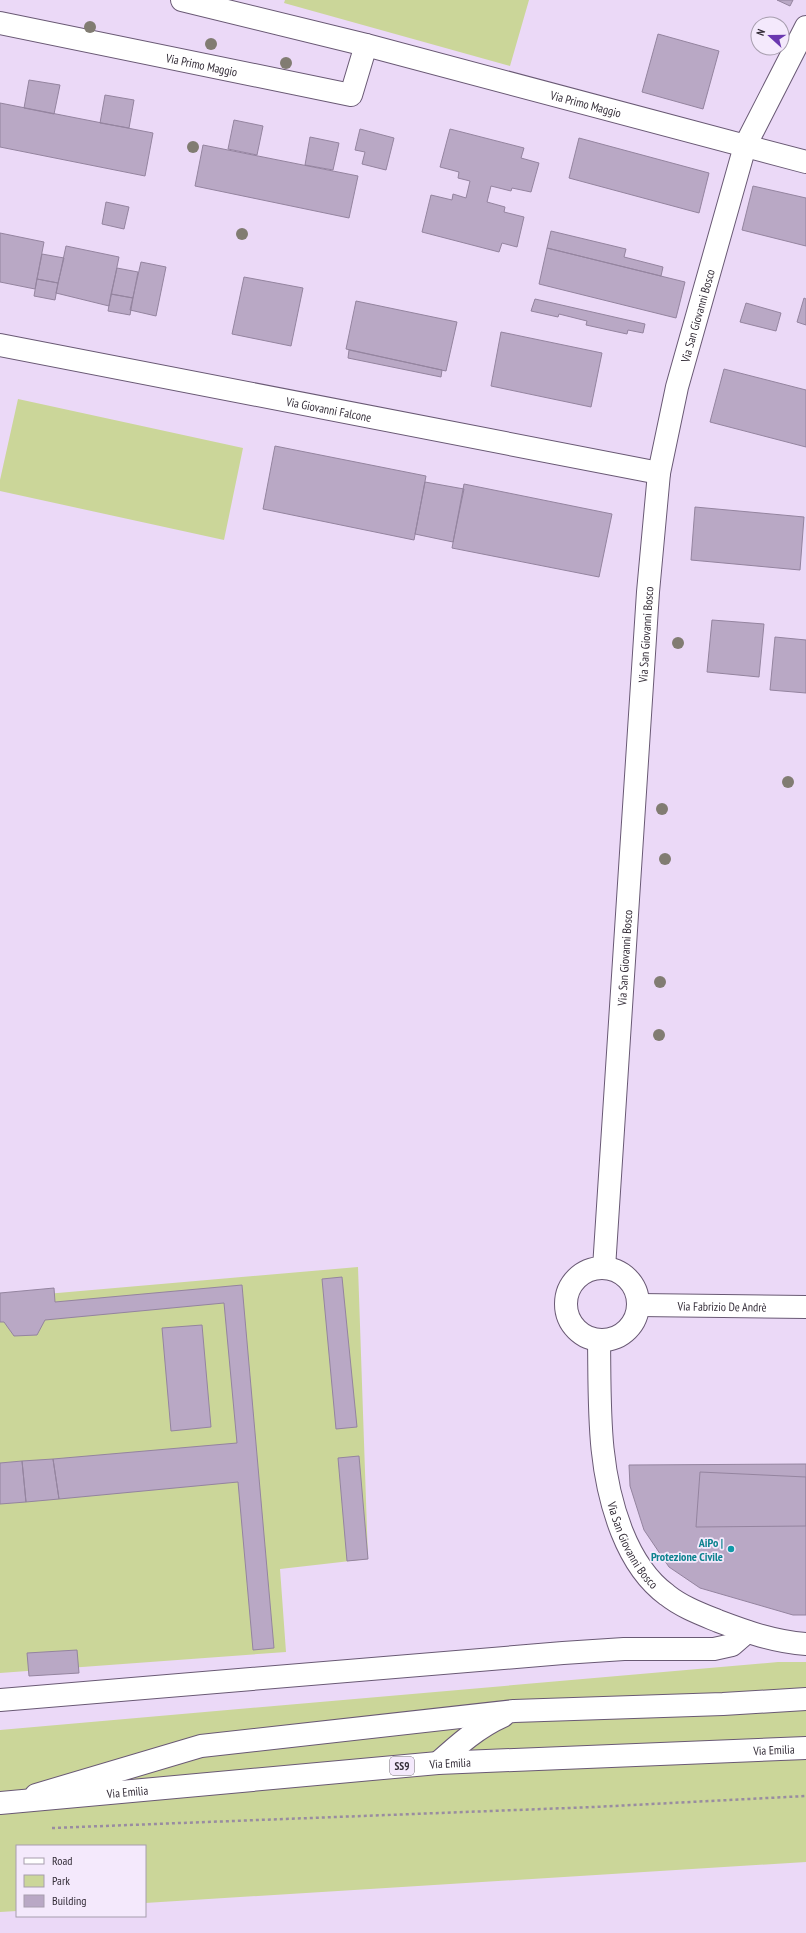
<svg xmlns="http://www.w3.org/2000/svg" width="806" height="1933" font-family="'PT Sans Narrow',sans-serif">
<rect width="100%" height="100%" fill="#ebd9f7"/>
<path fill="#cbd699" d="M285,0H529L510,66L284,3Z
M18,399L243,448L224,540L0,491V480Z
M358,1267L368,1559L280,1569L286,1652L0,1673V1298Z
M778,1662H806V1862L145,1903V1846H17V1911L0,1912V1730Z"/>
<path fill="#b9a8c5" stroke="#94849f" d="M777,0H793L790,6Z
M658,34L719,51L703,109L642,92Z
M29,80L60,85L54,114L24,108Z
M105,95L134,100L129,128L100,123Z
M0,103L153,133L145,176L0,147Z
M234,120L263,126L257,155L228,149Z
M360,129L394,138L386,170L362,164L365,152L355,150Z
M450,129L524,148L521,158L539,163L531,192L512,188L511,191L491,186L487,202L505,207L504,212L524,217L517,247L502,243L499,252L422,232L431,195L452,200L453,194L466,198L470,181L458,178L459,172L440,167Z
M310,137L339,143L333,170L305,165Z
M579,138L709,173L699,213L569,178Z
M203,145L358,176L349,218L195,186Z
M753,186L806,198V246L742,230Z
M106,202L129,207L124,229L102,224Z
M551,231L626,249L624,257L663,267L661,276L547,248Z
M0,233L44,242L35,289L0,282Z
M66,246L119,257L109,306L56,293Z
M547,248L685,282L676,318L539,284Z
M42,254L64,258L58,283L37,279Z
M141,262L166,267L156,316L130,310Z
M117,268L138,272L133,298L111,294Z
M244,277L303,288L291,346L232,334Z
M37,279L58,283L55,300L34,296Z
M111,294L133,298L130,315L108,311Z
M804,298L806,299V325L797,322Z
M535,299L645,324L643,333L628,330L627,334L586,325L587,321L559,314L558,317L531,311Z
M356,301L457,322L446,371L346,349Z
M746,303L781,313L776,331L740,322Z
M501,332L602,353L591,407L491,386Z
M349,350L442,370L441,377L348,358Z
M724,369L806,390V447L710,422Z
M275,446L426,476L414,540L263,509Z
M425,482L464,489L453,542L415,534Z
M464,484L612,514L599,577L452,548Z
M695,507L804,517L800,570L691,560Z
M712,620L764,624L759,677L707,672Z
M775,637L806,640V693L770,690Z
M342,1277L357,1427L336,1429L322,1279Z
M242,1285L274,1648L253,1650L238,1482L59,1499L53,1459L237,1443L224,1303L45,1320L37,1335L14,1336L4,1322H0V1293L54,1288L55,1302Z
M202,1325L211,1427L171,1431L162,1328Z
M359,1456L368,1559L347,1561L338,1458Z
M53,1459L59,1499L26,1502L22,1461Z
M22,1461L26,1502L0,1504V1463Z
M806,1464V1615H793L700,1588L669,1567L644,1530L630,1486L629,1465Z
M700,1472L806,1477V1526L696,1527Z
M77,1650L79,1673L29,1676L27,1653Z"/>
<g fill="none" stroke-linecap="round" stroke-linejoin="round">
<defs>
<g id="minor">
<path id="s1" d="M182,0L366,45L806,162"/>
<path id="s2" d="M0,23L351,95L366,45"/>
<path id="s3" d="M0,345L659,473"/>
<circle cx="602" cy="1304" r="36"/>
<path id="s4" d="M604,1268L648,592L659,473L677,387L745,146L806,27"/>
<path id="s5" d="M639,1305L806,1307"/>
<path id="s6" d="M599,1340C600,1406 597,1469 622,1532C632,1557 645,1579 667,1595C682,1607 701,1614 718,1621C747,1632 775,1642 806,1644"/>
<path d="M0,1700L563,1653L624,1649H714L732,1645L747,1632"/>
<path d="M438,1763C458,1745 478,1727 503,1716"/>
<path d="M36,1795L201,1746L514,1711L723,1704L806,1699"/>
</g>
<g id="major">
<path id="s7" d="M0,1803L438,1763L806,1748"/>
</g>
</defs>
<use href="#minor" stroke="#695974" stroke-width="24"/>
<use href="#major" stroke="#695974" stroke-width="24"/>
<path stroke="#998ca1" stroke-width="2.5" stroke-dasharray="3 3" stroke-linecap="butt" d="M52,1828L594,1807L806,1796"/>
<use href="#minor" stroke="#fff" stroke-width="22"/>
<use href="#major" stroke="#fff" stroke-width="22"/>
</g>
<g fill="#817c72">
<circle cx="90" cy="27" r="6"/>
<circle cx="211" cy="44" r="6"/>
<circle cx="286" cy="63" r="6"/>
<circle cx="193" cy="147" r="6"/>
<circle cx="242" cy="234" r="6"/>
<circle cx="678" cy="643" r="6"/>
<circle cx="788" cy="782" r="6"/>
<circle cx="662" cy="809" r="6"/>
<circle cx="665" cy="859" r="6"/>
<circle cx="660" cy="982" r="6"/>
<circle cx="659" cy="1035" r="6"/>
</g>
<circle fill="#0f9aa8" stroke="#f4e9fc" stroke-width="1.5" cx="731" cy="1549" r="4"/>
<g text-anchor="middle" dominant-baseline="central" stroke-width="3.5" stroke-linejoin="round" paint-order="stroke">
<rect fill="#f4e9fc" stroke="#6e6573" stroke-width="1" x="390" y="1757" width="24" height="18" rx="3"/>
<g font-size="11" font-weight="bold" fill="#342d38">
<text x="402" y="1766">SS9</text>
</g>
<g font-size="12" fill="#342d38" stroke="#f4e9fc">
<text stroke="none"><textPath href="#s2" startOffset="206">Via Primo Maggio</textPath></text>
<text stroke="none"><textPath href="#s1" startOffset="417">Via Primo Maggio</textPath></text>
<text stroke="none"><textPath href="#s4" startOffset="959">Via San Giovanni Bosco</textPath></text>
<text stroke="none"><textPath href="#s3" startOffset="335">Via Giovanni Falcone</textPath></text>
<text stroke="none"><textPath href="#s4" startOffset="635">Via San Giovanni Bosco</textPath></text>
<text stroke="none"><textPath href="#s4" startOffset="311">Via San Giovanni Bosco</textPath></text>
<text stroke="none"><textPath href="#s5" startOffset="83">Via Fabrizio De Andrè</textPath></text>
<text stroke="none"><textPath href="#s6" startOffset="211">Via San Giovanni Bosco</textPath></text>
<text stroke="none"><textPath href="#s7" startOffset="776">Via Emilia</textPath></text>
<text stroke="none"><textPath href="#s7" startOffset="452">Via Emilia</textPath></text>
<text stroke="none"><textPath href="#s7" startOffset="128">Via Emilia</textPath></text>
</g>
<g font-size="12" font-weight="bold" fill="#0d838f" stroke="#f4e9fc" text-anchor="end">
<text x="723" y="1542">AiPo |<tspan x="723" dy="14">Protezione Civile</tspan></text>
</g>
</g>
<rect x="16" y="1845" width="130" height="72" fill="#f4e9fc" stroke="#a79eae"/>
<rect x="24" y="1858" width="20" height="6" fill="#ffffff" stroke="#a79eae"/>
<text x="52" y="1865" font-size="12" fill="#342d38">Road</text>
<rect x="24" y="1875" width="20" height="12" fill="#cbd699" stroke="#a79eae"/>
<text x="52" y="1885" font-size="12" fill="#342d38">Park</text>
<rect x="24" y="1895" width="20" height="12" fill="#b9a8c5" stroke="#a79eae"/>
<text x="52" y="1905" font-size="12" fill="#342d38">Building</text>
<g transform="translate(770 36) rotate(291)"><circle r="19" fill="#f4e9fc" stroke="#a79eae"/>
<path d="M0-3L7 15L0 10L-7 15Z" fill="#6a38af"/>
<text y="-6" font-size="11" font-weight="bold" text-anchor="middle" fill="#342d38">N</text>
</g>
</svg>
